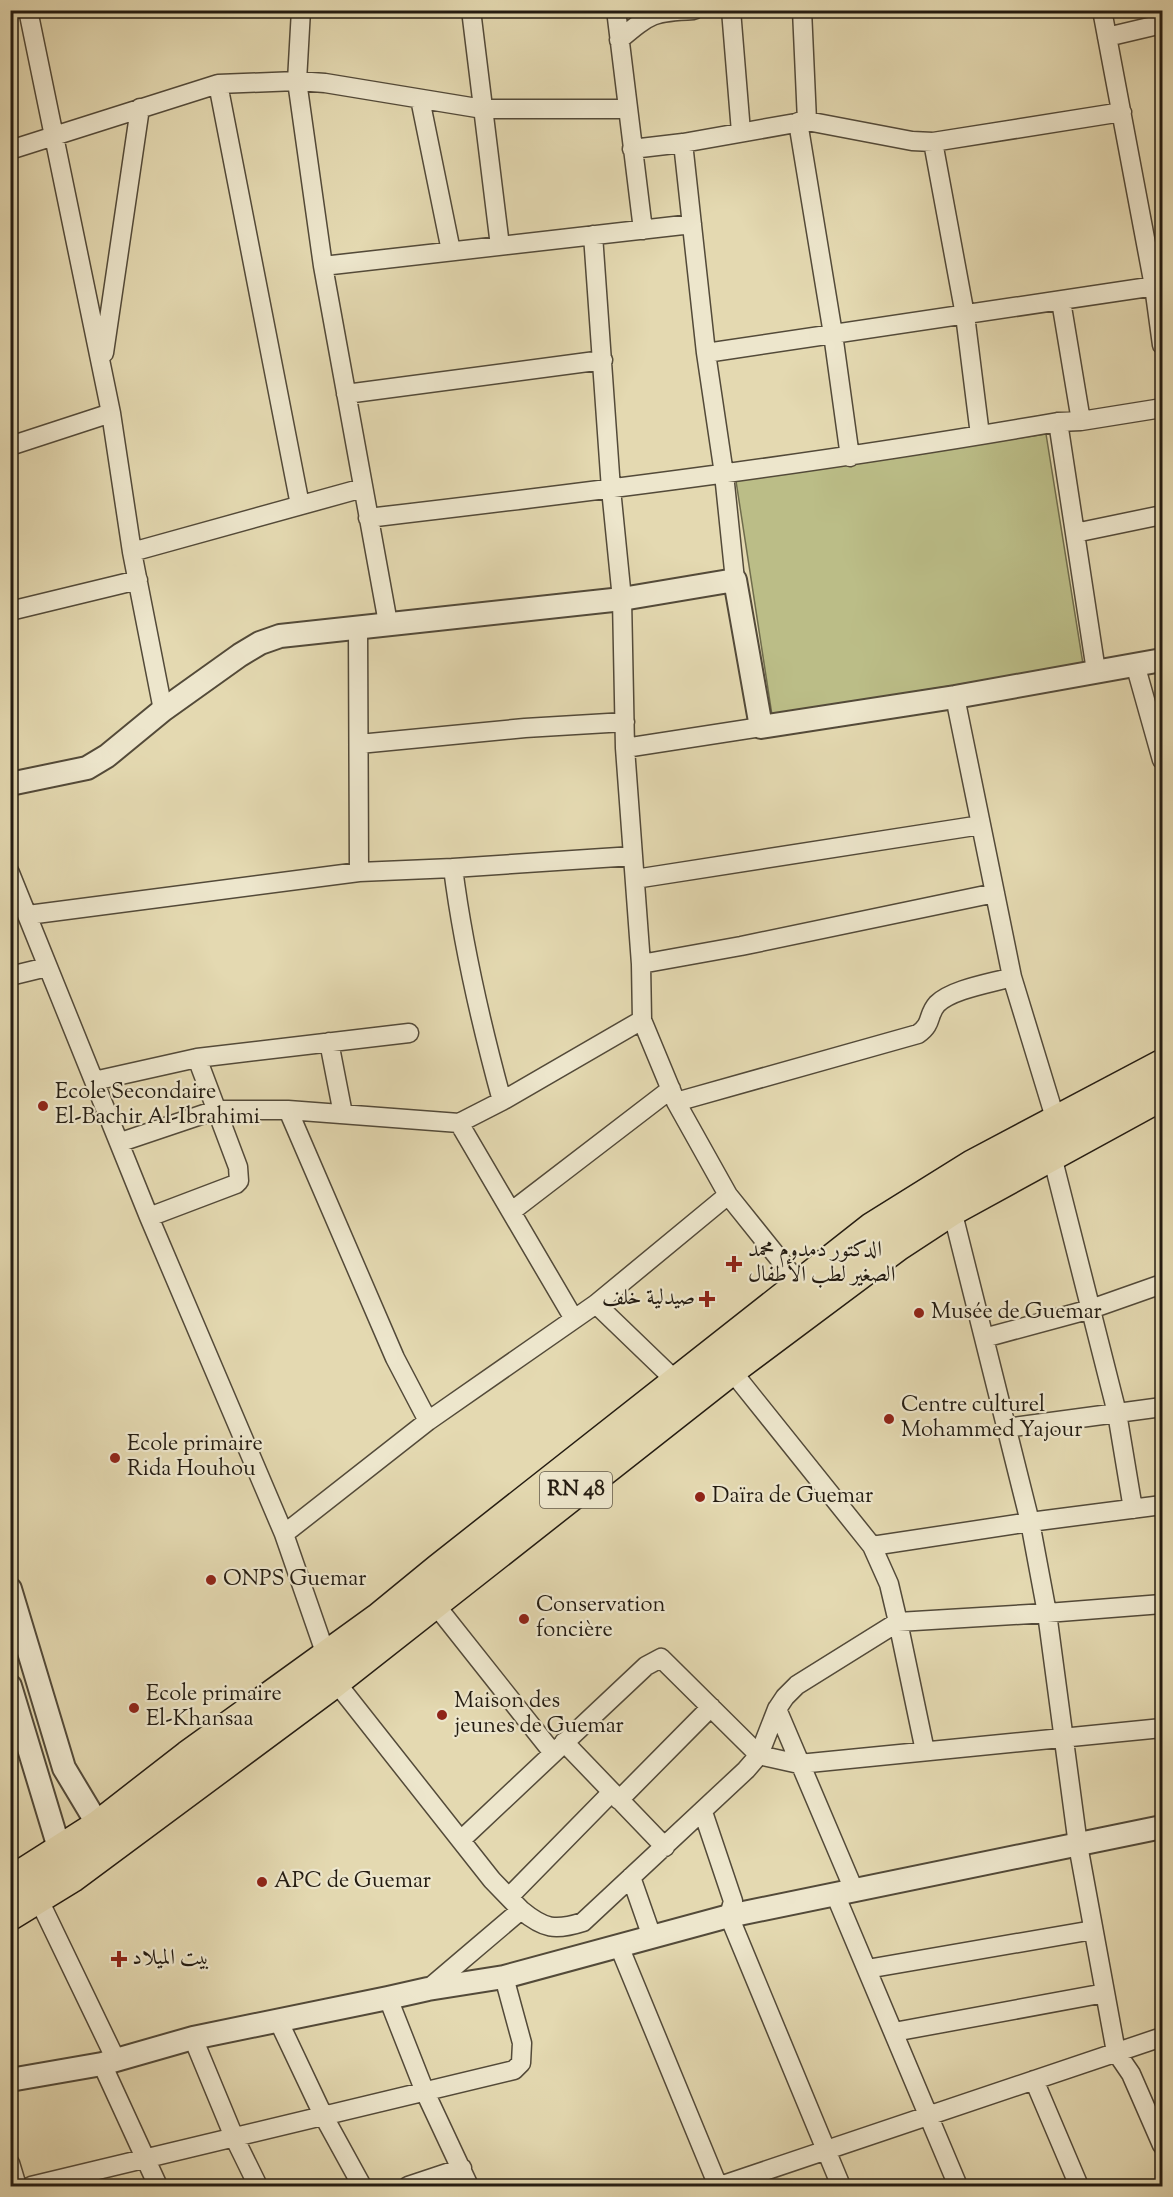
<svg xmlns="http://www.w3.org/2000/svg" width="1173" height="2197" font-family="'Sorts Mill Goudy',Amiri,serif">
<rect width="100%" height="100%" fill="#e4d9b1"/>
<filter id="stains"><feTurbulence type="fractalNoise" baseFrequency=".00333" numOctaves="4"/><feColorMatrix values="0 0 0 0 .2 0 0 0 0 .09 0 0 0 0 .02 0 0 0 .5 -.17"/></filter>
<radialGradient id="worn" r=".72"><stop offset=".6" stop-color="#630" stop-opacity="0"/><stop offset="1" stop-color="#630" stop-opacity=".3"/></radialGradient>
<path fill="#bbbd87" stroke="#6f6c4c" stroke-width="1.5" d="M1046,434L1083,664L772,715L736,481Z"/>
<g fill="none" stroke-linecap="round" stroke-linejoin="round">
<defs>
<path id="minor" d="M28,10L111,413
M301,10L297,81L323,266L388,623
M471,10L500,246
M616,10L643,230
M731,10L741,132
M802,10L807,121
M1102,10L1154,286L1162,345
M1107,37L1162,24
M619,40C651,13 653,12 694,10
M218,84L300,505
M420,99L451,251
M798,122L833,334L850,457
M933,142L965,315L980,435
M683,143L706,353L724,474L735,580
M632,149L683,143L807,121L912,141L933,142L1122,112
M10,150L218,84L297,81L325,83L483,109H627
M593,235L611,489L622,599L625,748L641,964L642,1020L676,1102L728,1195L801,1286
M323,266L692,224
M1061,301L1081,421
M104,353L140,108
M706,353L1162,285
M346,394L603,360
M1058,422L1096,671
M10,446L111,413L132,552L163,710
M368,518C599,491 829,462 1058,422L1081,421L1162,408
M1075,533L1162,515
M132,552L363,488
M10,611L138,580
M358,627L359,872
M1135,664L1162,760
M955,697L1012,977L1056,1121
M359,744L525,728L625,722
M625,748L761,727
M10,873L149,1217L284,1534L335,1681L492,1880L521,1910
M635,879L981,825
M28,915L359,872L453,868
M641,964L741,946L995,893
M10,976L47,967
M329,1042L343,1114
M94,1081L197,1058L409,1033
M502,1101C481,1024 463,947 453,868L633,856
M676,1102L918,1034C933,1024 927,1015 937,1004C952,989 992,983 1012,977
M288,1110L395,1358L428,1421
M459,1123L574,1319
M121,1142L216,1110H288L459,1123L502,1101L642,1020
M1052,1156L1117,1413L1133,1509
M512,1211L671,1089
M149,1217L236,1184L239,1181L238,1167L197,1058
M596,1304L677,1382
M984,1338L1091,1309L1162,1284
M1006,1428L1162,1407
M1162,1505L1030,1522L1047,1613L1078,1845L1116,2052L1131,2074L1162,2145
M284,1534L428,1421L596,1304L728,1195
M872,1546L1030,1522L952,1210
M434,1603L553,1753
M777,1709L854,1890
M564,1742L665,1847
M925,1751L898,1622L1047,1613L1162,1604
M619,1800L711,1707
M703,1812L733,1901L729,1916L841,2186
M461,1840L646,1666L661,1658L759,1755L799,1764L1162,1728
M631,1877L652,1937
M835,1894L958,2186
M509,1897L612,1792
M38,1898L116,2060
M619,1946L718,2186
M867,1969L1093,1930
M428,1989L521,1910C544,1929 555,1931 583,1922L746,1770L759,1755L777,1709L785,1697L797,1685L898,1622L889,1584L872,1546L731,1370
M388,1998L425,2092L469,2186
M278,2020L323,2115L362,2186
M894,2032L1105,1993
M193,2038L234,2137L258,2186
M102,2064L158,2186
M1034,2080L1079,2186
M10,2163L17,2186
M31,2186L514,2070L521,2063L522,2043L504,1977
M408,2186L462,2168
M720,2186L1162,2037"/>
<path id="tertiary" d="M10,784L87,768L107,756L163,710L240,655L260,643L280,636L622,599L735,580L761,727L955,697L1162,660
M10,1589L64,1768L106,1838
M10,1686L60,1851L66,1864
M10,2080L102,2064L193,2038L388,1998L428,1989L504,1977L729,1916L1162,1827"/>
<path id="trunk" d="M10,1882L98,1826L188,1756L378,1619L439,1569L872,1228L973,1165L1162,1065
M10,1915L72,1877L328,1687L731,1370L897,1246L952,1210L1162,1095"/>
</defs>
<use href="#minor" stroke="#534a39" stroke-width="21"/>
<use href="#tertiary" stroke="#534a39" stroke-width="26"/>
<use href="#trunk" stroke="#231b11" stroke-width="33"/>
<use href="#minor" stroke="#ede6cc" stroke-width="18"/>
<use href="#tertiary" stroke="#ede6cc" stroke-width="22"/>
<use href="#trunk" stroke="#e4d9b1" stroke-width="30"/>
</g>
<g fill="#8f2418" stroke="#ede6cc" stroke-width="2">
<circle cx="43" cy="1106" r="6"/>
<path d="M731 1255h6v6h6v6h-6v6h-6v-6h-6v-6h6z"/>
<path d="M704 1290h6v6h6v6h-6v6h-6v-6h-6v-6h6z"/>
<circle cx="919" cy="1313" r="6"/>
<circle cx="889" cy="1419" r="6"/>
<circle cx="115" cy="1458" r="6"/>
<circle cx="700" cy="1497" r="6"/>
<circle cx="211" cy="1580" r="6"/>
<circle cx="524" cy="1619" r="6"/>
<circle cx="134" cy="1708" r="6"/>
<circle cx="442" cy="1715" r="6"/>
<circle cx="262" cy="1882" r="6"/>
<path d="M116 1950h6v6h6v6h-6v6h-6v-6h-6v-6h6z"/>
</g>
<g text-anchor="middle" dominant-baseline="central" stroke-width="4.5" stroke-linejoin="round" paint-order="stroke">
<rect fill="#ede6cc" stroke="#605849" stroke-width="1.5" x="540" y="1472" width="72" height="36" rx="4.5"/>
<g font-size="21" font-weight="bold" fill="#231b11">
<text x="576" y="1490">RN 48</text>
</g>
<g font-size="22" fill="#231b11" stroke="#ede6cc" text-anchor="start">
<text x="55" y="1093">Ecole Secondaire<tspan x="55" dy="25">El-Bachir Al-Ibrahimi</tspan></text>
<text x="748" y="1251">الدكتور دمدوم محمد<tspan x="748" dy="25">الصغير لطب الأطفال</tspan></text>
<text x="695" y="1299" text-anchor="end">صيدلية خلف</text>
<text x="931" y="1313">Musée de Guemar</text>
<text x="901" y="1406">Centre culturel<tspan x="901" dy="25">Mohammed Yajour</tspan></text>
<text x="127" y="1445">Ecole primaire<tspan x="127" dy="25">Rida Houhou</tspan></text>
<text x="712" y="1497">Daïra de Guemar</text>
<text x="223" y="1580">ONPS Guemar</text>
<text x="536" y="1606">Conservation<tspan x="536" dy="25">foncière</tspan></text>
<text x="146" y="1695">Ecole primaire<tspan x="146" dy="25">El-Khansaa</tspan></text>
<text x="454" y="1702">Maison des<tspan x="454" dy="25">jeunes de Guemar</tspan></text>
<text x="274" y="1882">APC de Guemar</text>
<text x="132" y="1959">بيت الميلاد</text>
</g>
</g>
<rect width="1173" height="2197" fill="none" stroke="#e4d9b1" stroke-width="36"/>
<rect x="12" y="12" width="1149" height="2173" fill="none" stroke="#231b11" stroke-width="3"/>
<rect x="18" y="18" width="1137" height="2161" fill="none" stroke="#231b11" stroke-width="1.5"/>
<rect width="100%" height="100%" filter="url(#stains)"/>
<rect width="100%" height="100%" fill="url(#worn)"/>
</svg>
